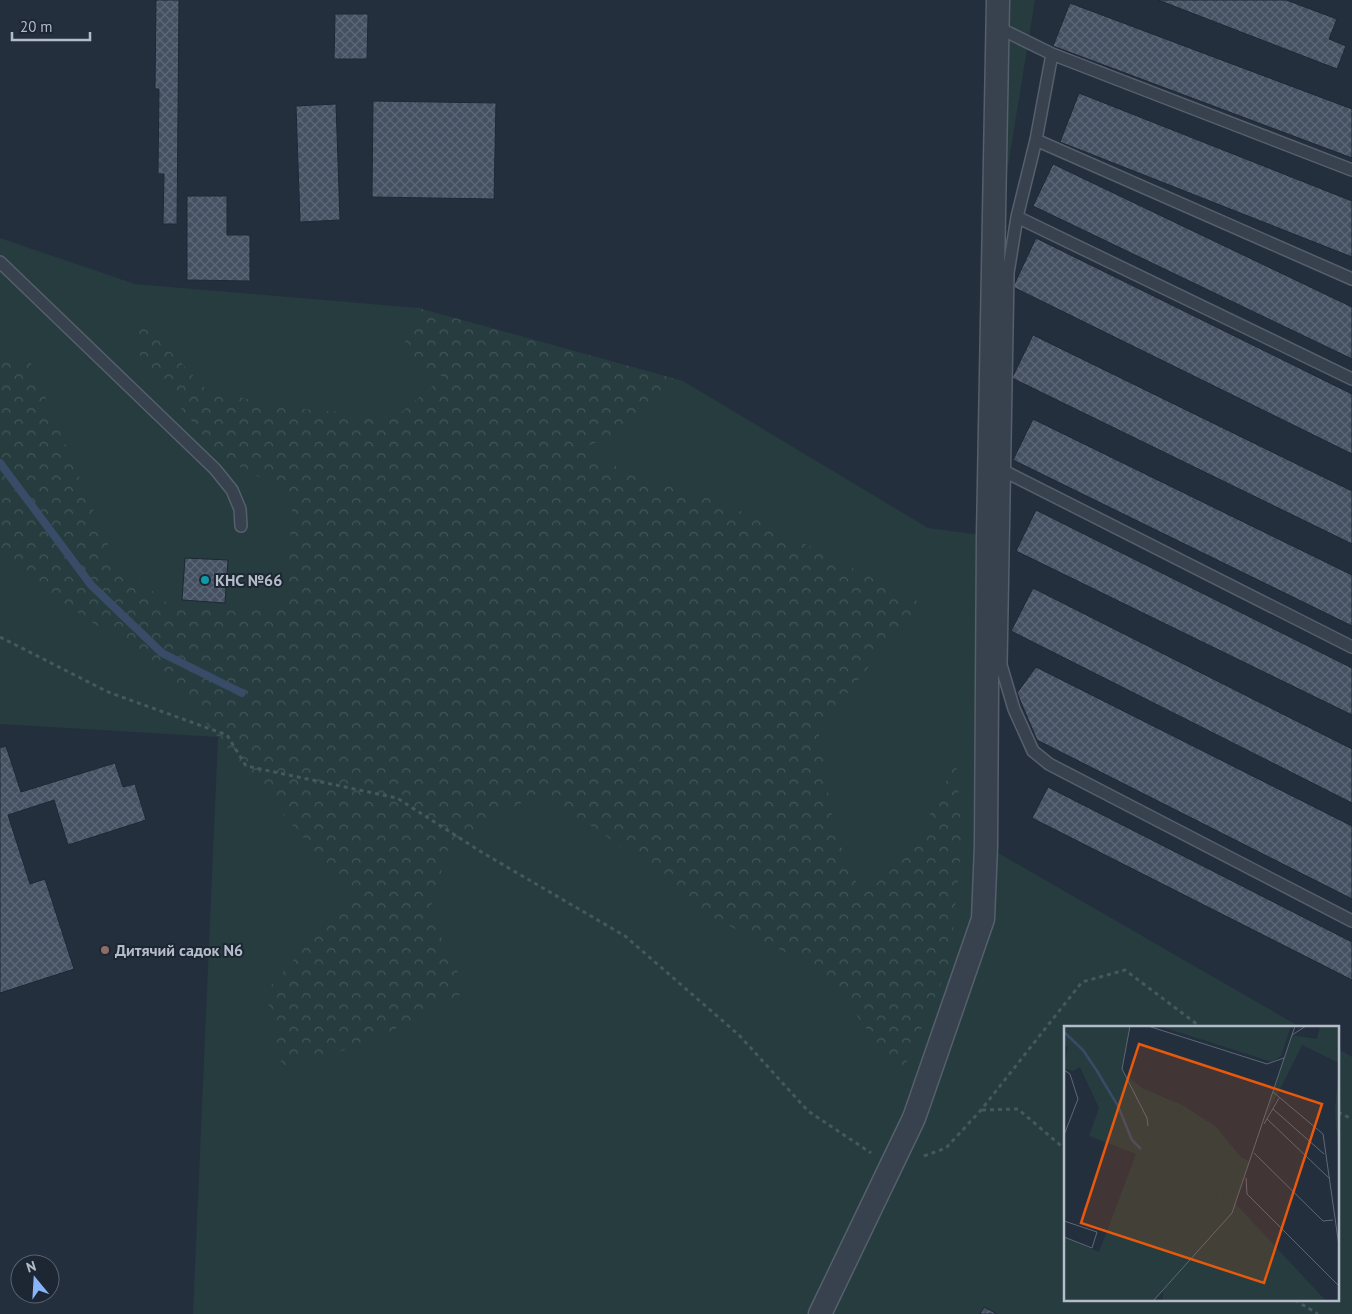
<svg xmlns="http://www.w3.org/2000/svg" width="1352" height="1314" font-family="'PT Sans',sans-serif">
<defs>
<pattern id="forest-crowns" width="20" height="18" patternUnits="userSpaceOnUse" patternTransform="scale(1.25)"><rect width="20" height="18" fill="#263c3f"/><path d="M2 6a3 3 0 1 1 6 0M12 15a3 3 0 1 1 6 0" fill="none" stroke="#435659"/></pattern>
<pattern id="building-cross-hatch" width="8" height="8" patternUnits="userSpaceOnUse" patternTransform="scale(1.25)"><rect width="8" height="8" fill="#455162"/><path d="M0 0l8 8M0 8l8-8" fill="none" stroke="#5d6877"/></pattern>
</defs>
<rect width="100%" height="100%" fill="#242f3e"/>
<path fill="#263c3f" d="M998,0H1035L994,252Z
M0,238L135,284L418,308L683,381L928,528L988,536L986,846L1302,1028H1066V1300H1338V1049L1352,1057V1314H193L218,737L0,724Z"/>
<path fill="url(#forest-crowns)" d="M418,308L683,381L631,427L581,449L642,479L719,500L921,603L818,729L834,829L862,896L912,852L956,761L962,838L950,963L901,1075L822,969L718,921L599,831L538,793L449,846L429,912L467,991L365,1045L282,1066L266,991L352,895L218,737L155,665L0,560V357L30,361L115,561L175,609L250,611L286,606L293,495L221,457L140,358L138,318L206,389L286,408L397,416L443,377L401,353Z"/>
<g fill="none" stroke-linecap="round" stroke-linejoin="round">
<path stroke="#394c67" stroke-width="8" d="M0,463L91,585L162,653L242,693"/>
</g>
<path fill="url(#building-cross-hatch)" stroke="#1f2835" d="M156,0H179L177,224H163L164,174H158L159,89H155Z
M1158,0H1286L1337,19L1329,39L1346,46L1337,69Z
M1070,3L1352,109V158L1053,46Z
M335,14H368L367,59H334Z
M1079,93L1352,201V257L1060,142Z
M373,101L496,103L494,199L372,197Z
M336,104L340,220L300,222L296,106Z
M1053,164L1352,307V359L1033,206Z
M187,196H227V235H250V281L187,280Z
M1036,238L1352,394V454L1013,287Z
M1033,335L1352,491V544L1012,378Z
M1033,419L1352,575V626L1013,460Z
M1036,510L1352,668V715L1016,551Z
M185,558L228,560L225,603L182,600Z
M1033,588L1352,749V803L1011,631Z
M1036,667L1352,826V899L1037,740L1017,693Z
M6,746L21,792L115,763L123,787L135,784L146,820L68,845L54,800L8,815L30,884L45,879L74,969L0,993V748Z
M1048,787L1352,942V980L1032,818Z
M984,1307L997,1314H980Z"/>
<g fill="none" stroke-linecap="round" stroke-linejoin="round">
<defs>
<path id="lane" d="M997,27L1052,54L1352,170
M1052,54L1036,140L1017,217L1008,273L1001,665L1014,709L1033,751L1049,764L1352,921
M1036,140L1352,279
M1017,217L1352,379
M0,262L215,469L232,490L240,509L241,526
M1004,471L1352,647"/>
<path id="street" d="M820,1314L914,1118L983,919L986,846L988,536L998,0"/>
</defs>
<use href="#lane" stroke="#565f6c" stroke-width="14"/>
<use href="#street" stroke="#565f6c" stroke-width="25"/>
<path stroke="#44595c" stroke-width="3" stroke-dasharray="4 4" stroke-linecap="butt" d="M0,637L108,692L227,735L246,766L397,798L483,853L625,936L739,1035L808,1111L871,1153
M982,1110L1018,1109L1066,1150
M1338,1112L1352,1119
M924,1156L946,1148L981,1110L1082,982L1125,970L1202,1028
M1295,1300L1318,1314"/>
<use href="#lane" stroke="#38414e" stroke-width="11"/>
<use href="#street" stroke="#38414e" stroke-width="22"/>
</g>
<circle fill="#0f9aa8" stroke="#1d2633" stroke-width="2" cx="205" cy="580" r="5"/>
<circle fill="#8d6e63" stroke="#1d2633" stroke-width="2" cx="105" cy="950" r="5"/>
<g text-anchor="middle" dominant-baseline="central" stroke-width="4" stroke-linejoin="round" paint-order="stroke">
<g font-size="16" font-weight="bold" fill="#b4bcc9" stroke="#1d2633" text-anchor="start">
<text x="215" y="580">КНС №66</text>
<text x="115" y="950">Дитячий садок N6</text>
</g>
</g>
<g transform="translate(1064 1026)">
<rect width="275" height="275" fill="#242f3e"/>
<path d="M0,0H66L58,39L59,47L80,63L118,79L151,100L177,131L185,135L171,177L262,275H99V266L90,275H0V211L35,226L72,128L25,110L35,82L16,41L9,45L0,42L4,21L0,19ZM95,0H227L217,30L208,36ZM256,0H275V37L238,19L199,97L228,9L253,13Z" fill="#263c3f"/>
<path d="M0,0H32L38,6L42,5V0L59,1L51,41L37,26L41,15H32L26,5L19,4L36,32L38,41L33,46L41,77L31,71L28,51L20,35L3,34L7,20L0,15ZM275,38V137L271,84ZM56,65L63,69L65,100L72,109L87,113L93,99L84,90L78,73L79,68L85,80L95,86L110,92L118,89L114,84L118,79L151,100L134,105L173,141L154,154L152,178L171,164L161,191L150,204L144,186L113,150L98,153L93,161L94,174L66,176L67,165L83,155L66,116L48,92L47,83Z" fill="#263c3f"/>
<path fill="none" stroke="#394c67" stroke-width="2.5" d="M0,6L19,24L33,45L54,80L68,114L77,123"/>
<path fill="none" stroke="#5e6776" stroke-width="1" d="M66,0L58,43L83,92L84,100M84,0L203,38L220,32M228,9L242,0M0,44L6,48L14,73L0,109M209,66L259,108L275,220M209,83L260,128M203,93L266,153M200,98L215,72M190,127L259,195L269,194M182,152L183,168L275,260M0,195L33,206L28,222L0,211M89,275L168,187L231,0"/>
<path fill="#e8590c" fill-opacity="0.15" stroke="#e8590c" stroke-width="2.5" d="M75,18L258,78L200,257L17,197Z"/>
<rect width="275" height="275" fill="none" stroke="#b4bcc9" stroke-width="2.5"/>
</g>
<g transform="translate(35 1279) rotate(342)"><circle r="24" fill="#1d2633" stroke="#59626f"/>
<path d="M0-4L9 19L0 12L-9 19Z" fill="#8ab4f8"/>
<text y="-8" font-size="14" font-weight="bold" text-anchor="middle" fill="#b4bcc9">N</text>
</g>
<path d="M12 32v8h78v-8" fill="none" stroke="#b4bcc9" stroke-width="2.5"/>
<text x="20" y="32" font-size="15" fill="#b4bcc9" stroke="#1d2633" stroke-width="4" paint-order="stroke">20 m</text>
</svg>
